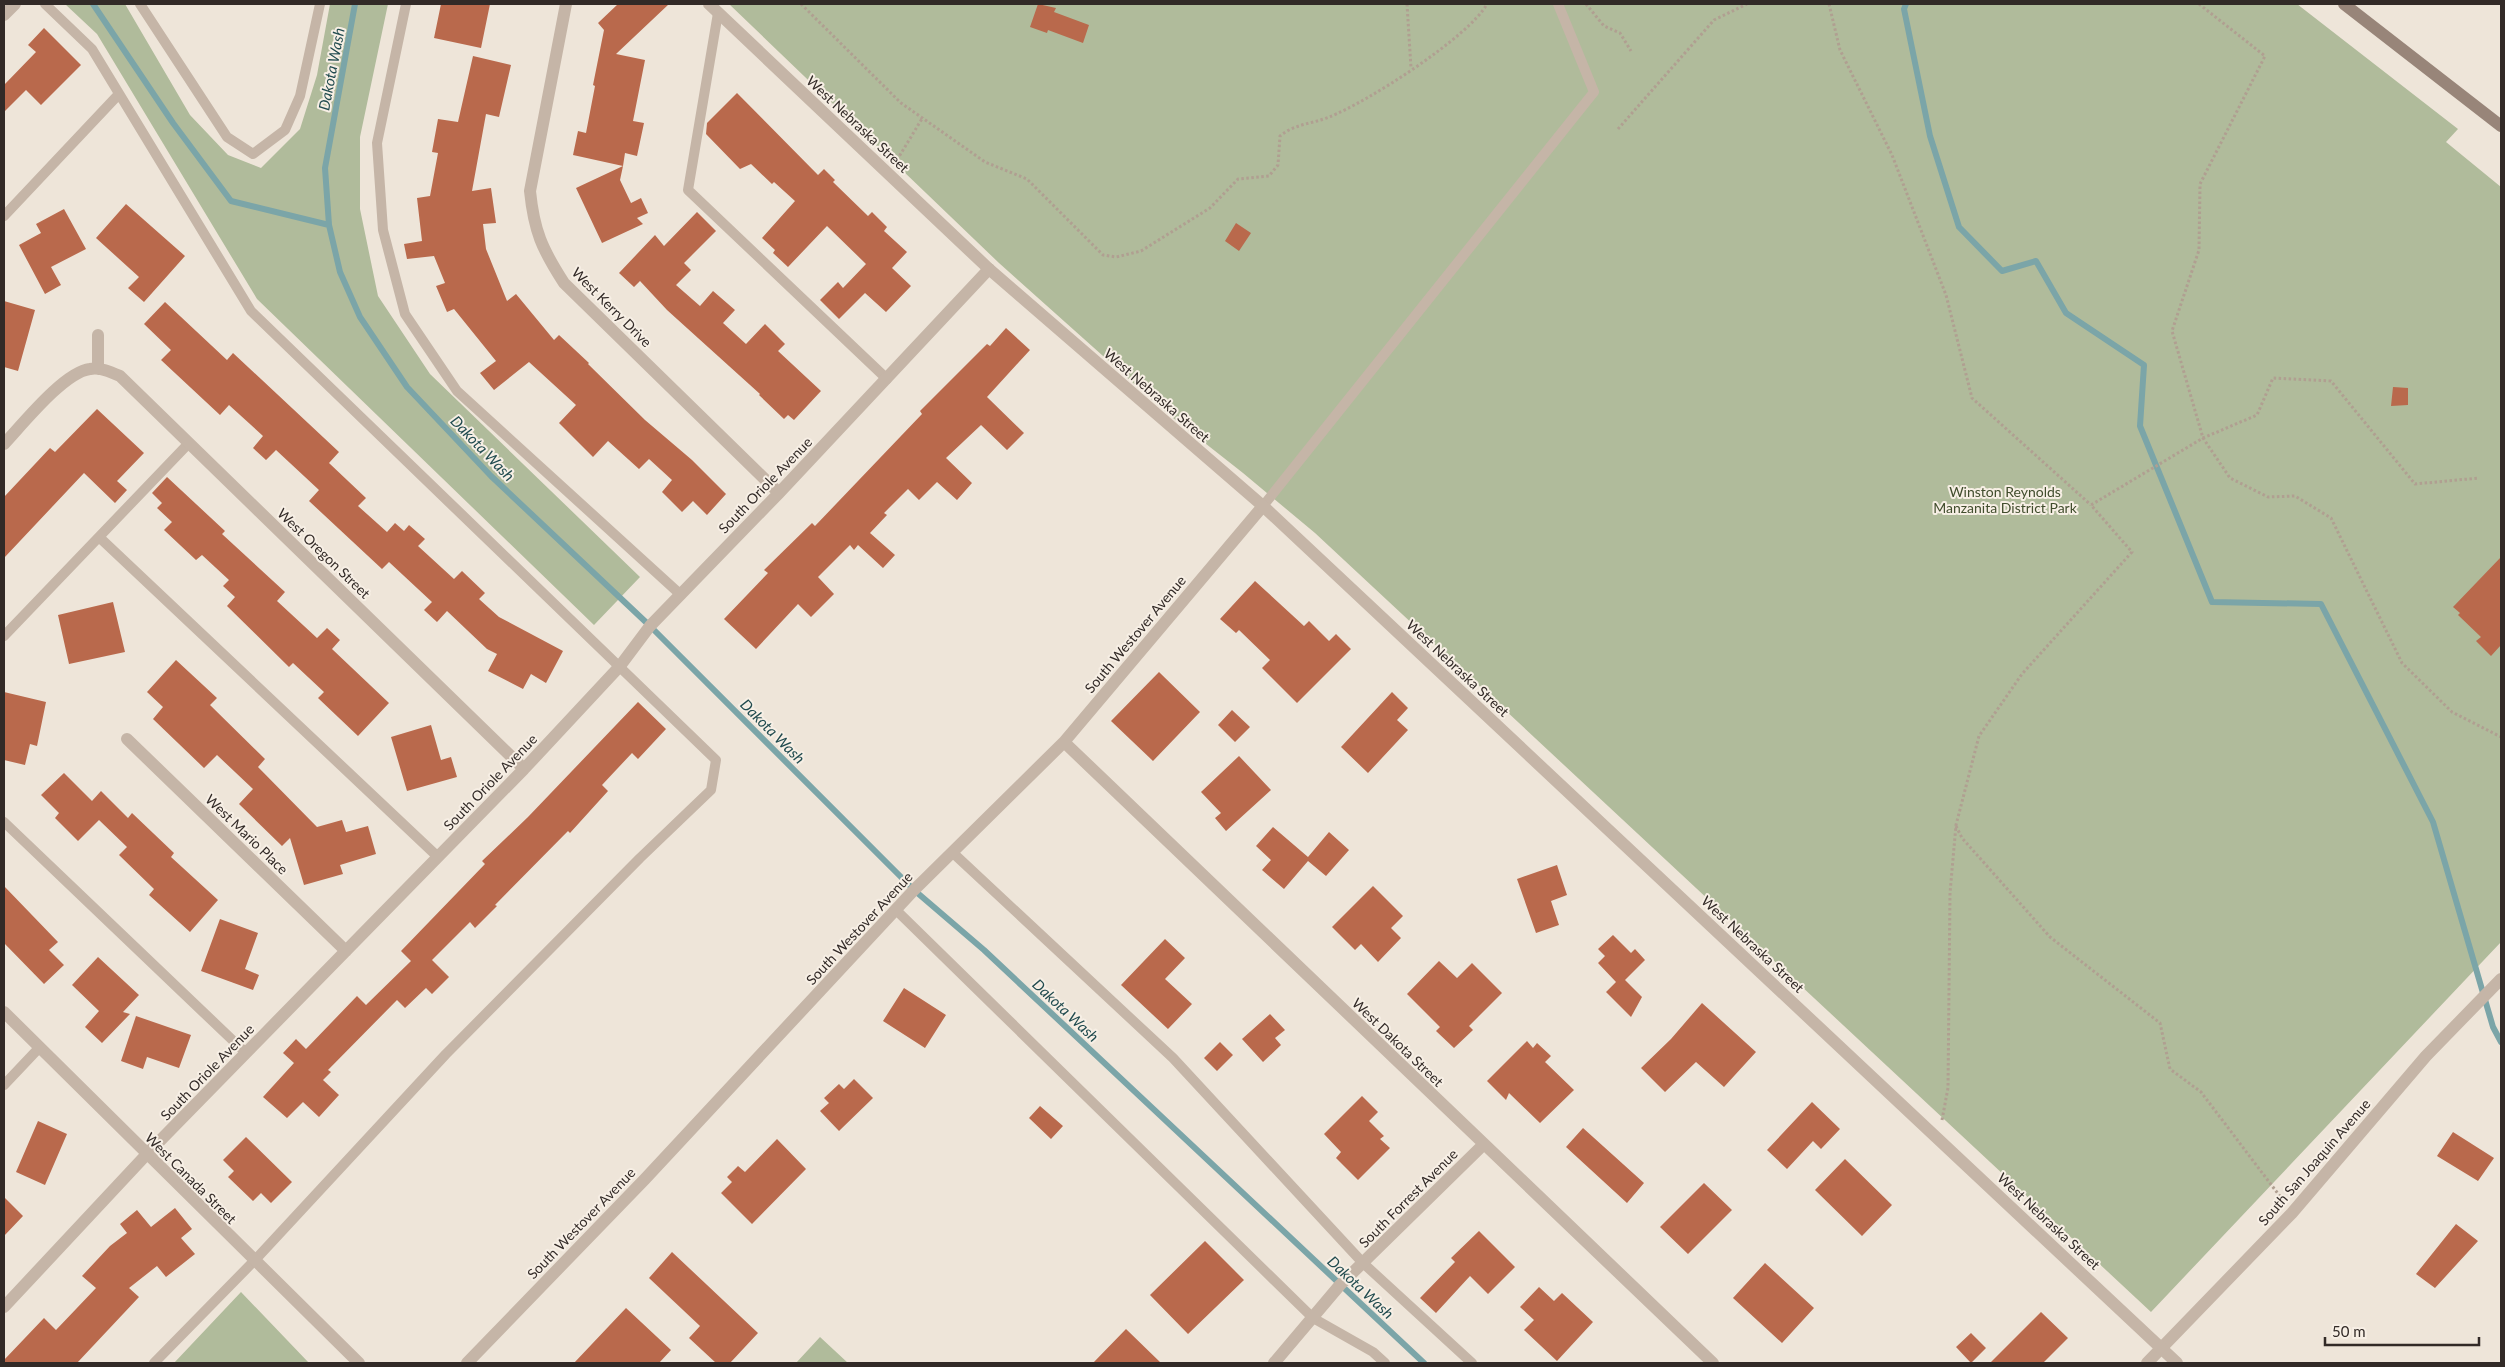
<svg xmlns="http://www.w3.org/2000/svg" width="2505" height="1367" font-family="Lato,sans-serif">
<rect width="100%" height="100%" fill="#eee5d9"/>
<path fill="#b0bb9b" d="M65,4H125L190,115L228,155L261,168L300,129L317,75L330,4H388L360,137V209L378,296L430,374L640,577L594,625L257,299L97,34Z
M729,4H2297L2458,129L2446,142L2501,187V942L2151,1312L1315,533L1243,473L1168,414L999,263Z
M241,1292L309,1363H174Z
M820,1337L848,1363H796Z"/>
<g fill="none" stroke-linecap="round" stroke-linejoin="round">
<path stroke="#7ba5a8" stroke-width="6" d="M93,4L173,123L231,201L329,225
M355,4L325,168L329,225L340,272L360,317L407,387L491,476L650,626L914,890L984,950L1424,1363
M1906,4L1904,9L1930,136L1959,227L2002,271L2036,261L2066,313L2144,365L2140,426L2212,602L2321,604L2433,822L2493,1027L2501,1042"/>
</g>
<path fill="#b9694c" d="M441,4H490L481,48L434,38Z
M618,4H669L616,54L645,60L633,121L644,123L637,156L625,153L623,166L573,155L578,131L586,133L595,86L593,85L604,30L598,23Z
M1038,4L1056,8L1054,12L1089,25L1083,43L1048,30L1047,33L1030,27Z
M44,28L81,65L41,105L26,90L4,112V85L36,52L28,45Z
M473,56L511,65L499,117L486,114L472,191L491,188L496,223L483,224L486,249L507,301L516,294L554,340L559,335L589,363L588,364L645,420L692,460L726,494L707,515L693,501L682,512L662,492L672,480L649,459L639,469L608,441L593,457L559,423L576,405L529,362L494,390L480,373L496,361L454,309L447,312L436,286L445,283L434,256L407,259L404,244L422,241L417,198L430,196L438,153L432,152L438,119L458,122Z
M737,93L818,175L824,169L835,180L833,182L868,216L872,212L887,227L884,231L907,252L892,268L911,286L886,312L865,293L839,319L820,300L838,282L843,288L866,264L827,226L788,267L773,253L775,250L762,238L795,201L774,182L772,184L751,164L740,169L706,134L707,123Z
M623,166L620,180L631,203L641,198L648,213L637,218L643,224L602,243L576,188Z
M126,204L185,256L144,302L128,288L139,277L96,238Z
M64,209L86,249L51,267L61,285L45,294L19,245L41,233L36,224Z
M697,212L716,231L684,263L691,270L676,285L700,306L713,291L735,310L723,323L746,344L765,324L785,344L778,351L821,391L794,420L788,415L784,419L759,395L760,394L667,310L640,281L634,287L619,273L655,235L664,246Z
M1236,223L1251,233L1239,251L1225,241Z
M4,301L35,310L18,371L4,367Z
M165,302L227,360L233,353L339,452L329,463L366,498L358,506L387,532L395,523L404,531L409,525L425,539L418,546L454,579L462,571L485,593L479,599L499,617L563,651L546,683L531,674L523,689L488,671L497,654L487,649L447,611L437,622L424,610L432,602L389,562L382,569L309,501L319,490L276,450L266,460L253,448L263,436L229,405L220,415L161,360L171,350L144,324Z
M1006,328L1030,350L987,397L1024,433L1007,450L981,425L946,458L972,483L957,500L937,482L919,500L908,489L884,513L887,515L870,533L895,555L883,568L858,545L854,550L850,545L818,577L834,594L811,617L798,604L756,649L724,619L768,573L764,570L812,523L815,526L922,414L920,411L987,344L990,346Z
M2393,387L2408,388V405L2391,406Z
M97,409L144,453L117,481L127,490L115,503L84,473L4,558V497L50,448L55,452Z
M167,477L225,531L222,534L285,592L277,601L317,638L327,628L340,640L332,649L389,703L358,736L318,698L324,692L293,663L289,667L227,606L235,597L223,586L229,580L202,555L196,560L164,530L172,522L157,508L162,503L152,493Z
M2501,557V645L2491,656L2476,641L2481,637L2458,615L2460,613L2453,607Z
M1255,581L1304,626L1309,621L1329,641L1336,634L1351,649L1297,703L1262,668L1270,660L1239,630L1236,633L1220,619Z
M113,602L125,652L69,664L58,615Z
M176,660L217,698L210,705L265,759L258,767L317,827L342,820L346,832L368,826L376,854L340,865L343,874L304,885L290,838L282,846L239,804L253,789L217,755L204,768L153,719L163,707L147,692Z
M1159,672L1200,712L1153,761L1111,721Z
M4,692L46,702L37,746L30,744L25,765L4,760Z
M1392,692L1408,708L1397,720L1408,730L1368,773L1341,747Z
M638,702L666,729L638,759L632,753L602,785L608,791L570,833L568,831L495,905L497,906L475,928L470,922L432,960L449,977L432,994L426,988L405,1008L397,1000L328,1070L331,1072L323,1080L339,1095L319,1117L303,1102L287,1118L263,1097L294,1063L283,1053L296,1039L306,1049L357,996L366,1005L411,961L401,951L485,864L482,861L528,817Z
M1232,710L1250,727L1235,742L1218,725Z
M431,725L441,760L451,757L457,777L407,791L391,737Z
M1239,756L1271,790L1226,831L1215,818L1221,813L1201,792Z
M64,773L92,801L101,791L128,818L132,813L174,853L171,857L218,900L190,932L149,895L154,889L119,855L127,847L99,820L78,841L55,818L59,813L41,795Z
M1273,827L1308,857L1329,832L1349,850L1326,876L1308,861L1284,889L1262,870L1271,860L1256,846Z
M1557,865L1567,895L1551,901L1559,925L1536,933L1517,879Z
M4,886L58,942L49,950L64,965L44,984L4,943Z
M1373,886L1403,916L1391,928L1401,938L1378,962L1361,944L1355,950L1332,927Z
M220,919L258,933L245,969L259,975L253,990L201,971Z
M1613,935L1631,953L1635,949L1645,960L1625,980L1642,997L1631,1017L1606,992L1616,982L1598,963L1605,956L1598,949Z
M1165,939L1185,958L1165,979L1192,1004L1168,1029L1121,985Z
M98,957L139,995L123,1012L130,1014L102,1043L85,1027L99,1011L72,985Z
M1439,961L1457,978L1472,963L1502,993L1469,1026L1473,1030L1454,1048L1436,1031L1440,1027L1407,994Z
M904,988L946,1015L925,1048L883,1021Z
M1702,1003L1756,1052L1724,1087L1696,1062L1665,1092L1641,1068L1671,1039Z
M1270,1014L1285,1030L1275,1038L1281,1045L1263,1062L1242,1039Z
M136,1016L191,1035L179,1068L147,1057L143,1069L121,1061Z
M1527,1041L1533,1048L1537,1043L1551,1056L1545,1062L1574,1090L1540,1123L1509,1093L1506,1100L1487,1081Z
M1220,1042L1233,1055L1217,1071L1204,1058Z
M854,1079L873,1098L839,1131L820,1111L829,1103L824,1098L839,1084L844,1089Z
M1362,1096L1378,1112L1369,1121L1384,1136L1380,1139L1390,1148L1358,1180L1336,1158L1341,1152L1324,1134Z
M1812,1102L1840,1129L1821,1149L1813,1141L1787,1169L1767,1150Z
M1040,1106L1063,1126L1051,1139L1029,1118Z
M38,1121L67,1134L45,1185L16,1172Z
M1583,1128L1644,1183L1627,1203L1566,1147Z
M2453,1132L2494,1158L2478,1181L2437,1156Z
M246,1137L292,1182L271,1203L261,1193L253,1201L228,1177L234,1171L223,1160Z
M777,1139L806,1169L752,1224L721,1193L732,1182L727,1177L738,1166L745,1172Z
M1845,1159L1892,1205L1862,1236L1815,1190Z
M1704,1183L1732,1210L1688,1254L1660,1227Z
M4,1197L23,1216L4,1236Z
M175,1208L192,1229L181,1238L195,1254L166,1277L157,1266L129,1288L139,1297L77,1363H4V1360L44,1318L56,1330L96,1288L82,1276L110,1246L127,1233L120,1224L137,1210L151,1227Z
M2456,1224L2478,1241L2435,1288L2416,1274Z
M1479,1231L1515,1267L1488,1294L1470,1276L1436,1313L1420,1298L1455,1262L1451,1258Z
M1205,1241L1244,1280L1188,1334L1150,1295Z
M672,1252L758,1333L730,1363H716L689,1338L700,1326L649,1278Z
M1765,1263L1814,1308L1782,1343L1733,1298Z
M1539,1287L1554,1301L1562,1293L1593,1322L1557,1361L1524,1330L1534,1320L1520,1307Z
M626,1308L671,1350L659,1363H574Z
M2041,1312L2068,1338L2043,1363H1990Z
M1126,1329L1161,1363H1093Z
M1971,1333L1986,1348L1971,1363L1956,1347Z"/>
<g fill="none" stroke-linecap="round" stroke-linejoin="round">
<path stroke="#b09f91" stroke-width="3" stroke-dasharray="2.5 2.5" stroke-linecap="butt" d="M801,4L901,103L985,162L1027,179L1103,255L1116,257L1141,251L1210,208L1238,179L1269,176L1278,165L1280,136C1294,124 1312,124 1329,117C1366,103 1469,37 1487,4
M1407,4L1411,68
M1586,4L1604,26L1620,33L1631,51
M1829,4L1840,50L1892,155L1946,295L1972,398L2091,505
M2199,4L2265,56L2200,184L2199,250L2172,331L2203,438L2230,478L2268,497L2295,496L2331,518L2402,663L2452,712L2501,737
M1618,129L1714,20L1747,4
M897,160L923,117
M1956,826L1962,838L2050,937L2160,1023L2170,1069L2201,1092L2282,1199
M1942,1120L1948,1088L1950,893L1956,825L1979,736L2022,674L2132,552L2091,505L2203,438L2257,415L2273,378L2331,381L2415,484L2479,478"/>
<path stroke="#c5b5a7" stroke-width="10" d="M45,4L92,49L251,311L716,760L711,790L640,858L446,1054L254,1261L154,1363
M140,4L227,137L253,154L285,130L300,96L320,4
M406,4L377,143L383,230L405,314L457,391L681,595
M718,13L688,190L887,379
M4,216L119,94
M1263,506L1594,92L1558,4
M99,537L438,857
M4,636L189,443
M4,822L246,1053
M952,852L1173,1058L1363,1263L1472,1363
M896,910L1313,1318L1373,1352L1385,1363
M4,1085L39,1048"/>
<path stroke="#c5b5a7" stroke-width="12" d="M566,4L530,191C534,231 542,249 564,283L779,493
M4,15L15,4
M98,335V369
M4,444C22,425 64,372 90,369C100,367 111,372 120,376L524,769
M127,739L346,951
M1064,742L1713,1363
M4,1012L359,1363
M4,1307L146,1155L524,769L620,666L650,626L779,493L989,269
M467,1363L645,1179L914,890L1064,742L1263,506
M1274,1363L1340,1285L1483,1145
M2147,1363L2292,1213L2426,1056L2501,979"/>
<path stroke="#c5b5a7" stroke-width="12" d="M709,4L989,269L1263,506L2177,1363"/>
<path stroke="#988579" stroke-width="12" d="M2344,4L2501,126"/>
</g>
<g text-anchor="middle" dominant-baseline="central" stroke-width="4" stroke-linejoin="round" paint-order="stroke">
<g font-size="14" fill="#322a27" stroke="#f7efe5">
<text transform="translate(858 124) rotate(43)">West Nebraska Street</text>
<text transform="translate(612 307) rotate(45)">West Kerry Drive</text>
<text transform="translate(1157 395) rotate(41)">West Nebraska Street</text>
<text transform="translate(765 485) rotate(-46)">South Oriole Avenue</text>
<text transform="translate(324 553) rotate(44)">West Oregon Street</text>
<text transform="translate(1135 634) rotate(-50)">South Westover Avenue</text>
<text transform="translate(1458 668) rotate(43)">West Nebraska Street</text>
<text transform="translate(490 782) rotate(-46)">South Oriole Avenue</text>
<text transform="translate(247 834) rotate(44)">West Mario Place</text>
<text transform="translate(859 928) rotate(-47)">South Westover Avenue</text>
<text transform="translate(1753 944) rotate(43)">West Nebraska Street</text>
<text transform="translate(1398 1042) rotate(44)">West Dakota Street</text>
<text transform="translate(207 1072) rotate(-46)">South Oriole Avenue</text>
<text transform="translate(2314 1162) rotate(-49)">South San Joaquin Avenue</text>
<text transform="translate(191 1178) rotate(45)">West Canada Street</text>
<text transform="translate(1408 1198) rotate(-45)">South Forrest Avenue</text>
<text transform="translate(2049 1221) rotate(43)">West Nebraska Street</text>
<text transform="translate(581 1223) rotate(-46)">South Westover Avenue</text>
</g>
<g font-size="14" fill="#414d2d" stroke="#f7efe5">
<text x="2005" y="491">Winston Reynolds<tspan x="2005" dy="16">Manzanita District Park</tspan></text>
</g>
<g font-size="15" font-style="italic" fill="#214b4f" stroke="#f7efe5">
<text transform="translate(331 69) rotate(-79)">Dakota Wash</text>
<text transform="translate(483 448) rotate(46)">Dakota Wash</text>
<text transform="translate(773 731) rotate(45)">Dakota Wash</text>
<text transform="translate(1066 1010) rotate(43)">Dakota Wash</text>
<text transform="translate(1361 1287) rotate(43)">Dakota Wash</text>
</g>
</g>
<rect width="2505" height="1367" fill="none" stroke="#322a27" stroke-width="10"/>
<path d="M2325 1337v8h154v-8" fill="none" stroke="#322a27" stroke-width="2.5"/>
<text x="2332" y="1337" font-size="15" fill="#322a27" stroke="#f7efe5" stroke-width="4" paint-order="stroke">50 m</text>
</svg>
